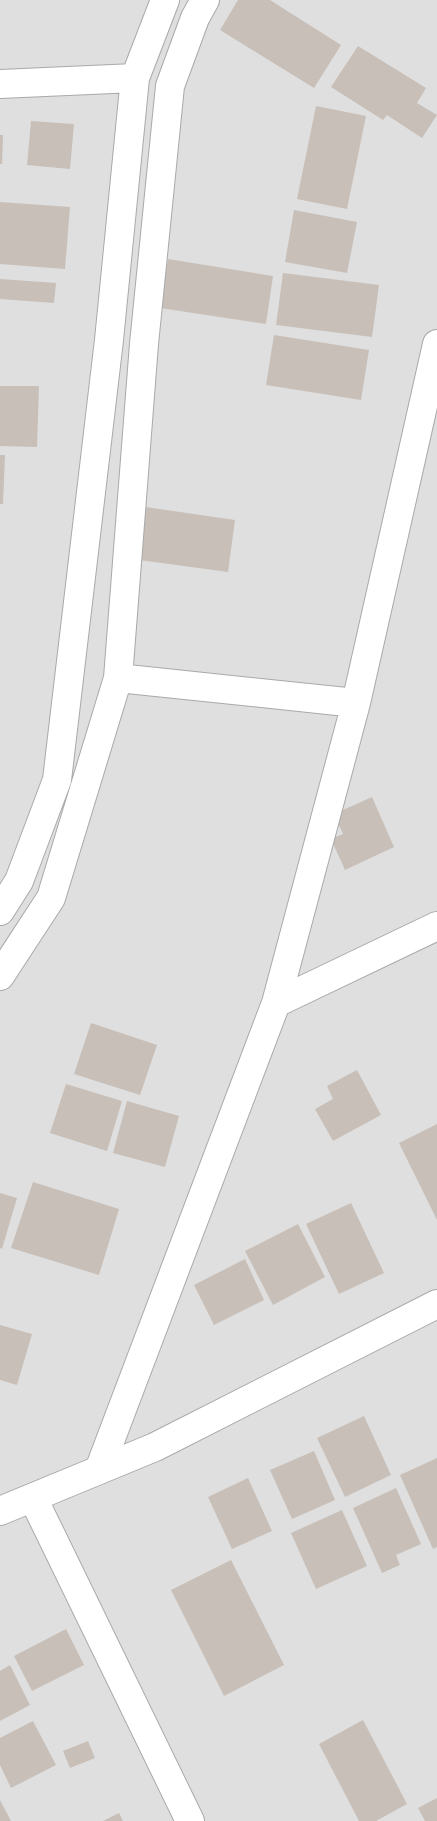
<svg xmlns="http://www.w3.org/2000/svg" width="437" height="1821" font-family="Arial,sans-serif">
<rect width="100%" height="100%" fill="#f2efe9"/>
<path fill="#e0dfdf" d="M0,0H437V1821H0Z"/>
<path fill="#c7bfb8" d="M238,0H270L341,45L314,88L220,30Z
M358,46L426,88L417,103L437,115L422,138L387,115L383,120L331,87Z
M316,106L366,116L347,209L297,199Z
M31,121L74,124L70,169L27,165Z
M0,135H3L2,164H0Z
M0,202L70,207L65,269L0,264Z
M294,210L357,222L347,273L285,262Z
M168,259L273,276L266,324L160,308Z
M283,273L379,285L372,337L276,325Z
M0,279L56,283L54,303L0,299Z
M274,335L369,350L361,400L266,385Z
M0,386H39L37,447L0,446Z
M0,455H5L3,504H0Z
M139,506L235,520L228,572L132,559Z
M372,797L394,847L345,870L331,839L343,834L334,814Z
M91,1023L157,1045L140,1095L74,1074Z
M357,1070L381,1115L333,1141L315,1109L333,1099L327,1086Z
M66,1084L122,1101L107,1151L50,1133Z
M127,1101L179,1116L165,1167L113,1153Z
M437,1124V1220L399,1143Z
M33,1182L119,1209L99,1275L11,1248Z
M0,1193L17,1198L2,1249L0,1248Z
M351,1203L384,1273L339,1294L306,1224Z
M298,1224L325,1277L273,1305L245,1251Z
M245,1259L264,1300L214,1325L194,1285Z
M0,1325L32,1334L17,1385L0,1380Z
M364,1416L391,1475L345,1497L317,1438Z
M314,1451L335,1500L292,1519L270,1470Z
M437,1458V1547L433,1549L400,1475Z
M248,1478L272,1531L232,1549L208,1497Z
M396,1488L421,1544L396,1555L400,1565L382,1573L353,1508Z
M342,1510L367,1566L316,1589L291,1533Z
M231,1560L284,1665L224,1696L171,1590Z
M66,1629L84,1665L32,1691L14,1656Z
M10,1665L30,1705L0,1721V1671Z
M363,1720L407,1804L376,1821H359L319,1744Z
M33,1721L56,1765L11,1788L0,1765V1738Z
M88,1741L95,1758L70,1768L63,1751Z
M437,1798V1821H425L418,1808Z
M0,1800L11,1821H0Z
M119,1813L123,1821H103Z"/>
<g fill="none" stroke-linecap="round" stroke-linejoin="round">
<defs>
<path id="minor" d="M0,84L135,78
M118,678L356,703
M0,911L19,881L57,780L109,340L135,78L165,0
M0,976L51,898L118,678L144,344L170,86L195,18L205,0
M276,1003L437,926
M99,1470L276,1003L356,703L437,344
M33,1498L190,1821
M0,1511L155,1447L437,1304"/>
</defs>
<use href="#minor" stroke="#a9a9a9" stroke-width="30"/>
<use href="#minor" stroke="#fff" stroke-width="28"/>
</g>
</svg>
